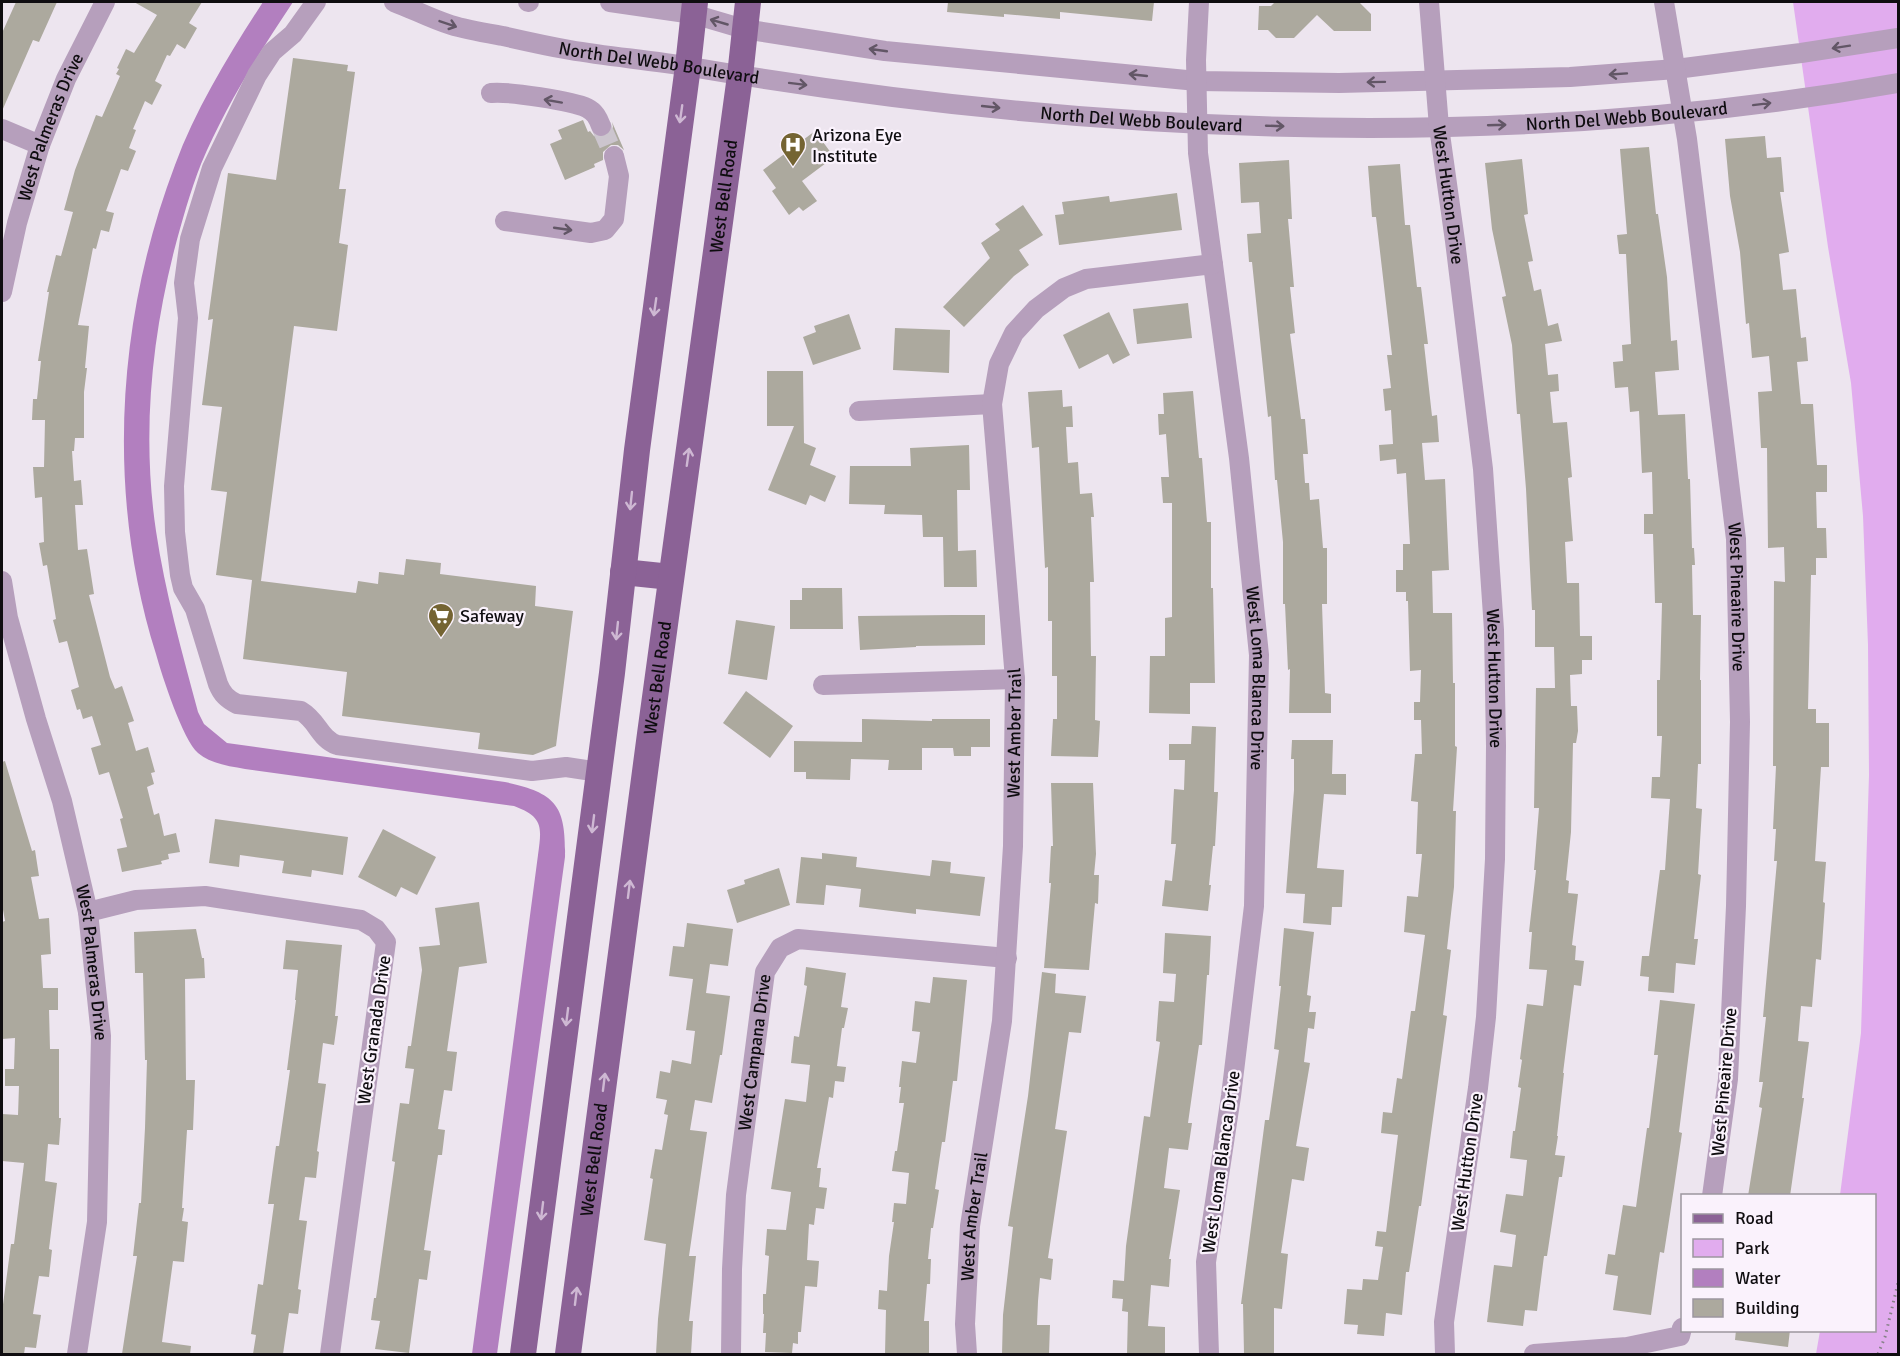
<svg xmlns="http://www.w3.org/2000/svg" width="1900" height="1356" font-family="Signika,sans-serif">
<rect width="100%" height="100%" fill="#ede5ef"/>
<path fill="#e1acee" d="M1793,2H1898V1354H1816L1820,1331L1874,1330V1196L1840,1195L1861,1033L1869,775L1868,645L1863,516L1851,383L1828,247Z"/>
<path fill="#b27fbf" d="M263,2H293C259,53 225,107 201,164C190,192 182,221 174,251C151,342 142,437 156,531C165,592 182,652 198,712L204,724L227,743L505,782C556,793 566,805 565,857L497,1354H472L538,855C542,826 543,817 514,806L245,769C229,766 211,764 198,753C183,740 162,676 156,654C106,496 116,320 175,165C196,108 230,53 263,2Z"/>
<path fill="#aca99e" d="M16,2H57L39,42L33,40L2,111V33Z
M134,2H202L189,23L197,28L185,49L177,44L170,56L167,55L155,81L162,85L152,105L145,101L133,129L136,130L129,148L136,151L128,171L121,169L106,211L114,213L109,232L101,230L96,249L93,248L78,325L89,326L85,368H87L84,392V438H75L74,451H72L74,481L81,480L83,505H75L78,550L87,549L94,594L89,595L110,677L115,689L122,686L134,721L128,723L136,751L148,747L155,772L151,773L154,784L147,787L154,815L159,813L164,836L176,833L180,852L168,854L169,859L161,861L162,864L122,872L117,849L127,847L120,819L123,818L109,772L99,775L91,748L101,745L92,716L83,719L80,709L77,710L71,690L79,687L67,641L59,643L53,620L56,619L47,565L43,566L39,543L44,542L42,497L35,498L33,467H44L45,420H32L33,399H37L41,361H38L49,292H47L56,255L61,256L73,212L64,210L75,170L96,115L102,117L120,76L116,74L119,69L117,68L126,49L134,53L157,15Z
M948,2H1154L1152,21L1060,12V19L1004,14V17L947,12Z
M1275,2H1359L1371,14V31H1334L1317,15L1294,38H1276L1268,30H1258L1259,6H1271Z
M293,58L348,65L347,71L355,72L339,189H346L339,243L348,245L337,331L294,326L261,581L356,593L358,581L378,584L379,572L404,575L406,559L441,563L440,574L536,586L535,606L573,611L556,746L533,755L478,749L480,733L342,716L347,672L243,659L252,580L216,575L227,492L211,490L222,407L202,405L213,319L208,320L228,173L276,180Z
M583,120L588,132L590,131L594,136L600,138L606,137L611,133L613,127L612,122L624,150L618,145H611L603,152V160L594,164L595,167L565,180L550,144L562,139L558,130Z
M815,131L834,157L802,181L817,201L803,211L799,207L789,215L772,191L776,188L763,170Z
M1765,136L1767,158L1781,157L1784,192H1780L1789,252L1779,254L1783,290L1796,289L1801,338L1806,337L1808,361L1797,362L1801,404H1813L1817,465H1827V492H1816L1817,528H1826L1827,558H1816V575H1811L1808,709H1816V723H1829V767H1821L1815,861L1826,862L1823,902L1825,903L1821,960L1816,959L1812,1007L1801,1006L1798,1041L1809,1042L1802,1098H1804L1790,1196H1748L1762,1108L1759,1107L1763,1082H1759L1766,1017H1763L1777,861H1774L1776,829H1773L1776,766H1773L1774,581L1785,582L1784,547L1768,548L1767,448H1761L1758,392L1772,391L1769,356L1752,358L1749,323L1746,324L1740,252L1730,196L1725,139Z
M1649,147L1656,214H1658L1667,277L1671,341L1677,340L1679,370L1655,372L1658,415L1685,414L1688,479H1690L1692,548H1694L1695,565H1692L1693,615H1701L1700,680H1701V764H1698L1696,808L1702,809L1698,874L1701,875L1694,939H1698L1695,965L1676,963L1674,993L1648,991L1649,977L1640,976L1642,956H1649L1660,870H1665L1670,799L1651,798L1652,777H1660L1662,736H1657V680H1660L1662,603H1655L1653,534H1644V514H1653L1652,472L1642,473L1639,411L1630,412L1628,387L1615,388L1613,362L1623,361L1622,345L1631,344L1626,254H1619L1617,235L1627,234L1620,149Z
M1522,159L1528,214L1524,215L1533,261L1528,262L1534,291L1541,289L1548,326L1558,323L1562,341L1545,344L1548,375L1558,374L1559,391L1550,392L1553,423L1567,422L1572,477L1568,478L1573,541L1565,542L1567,583H1579L1580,636H1592V660H1582V674L1570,675L1571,706H1577L1578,731L1576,743H1573L1571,832L1566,880L1569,881L1568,893L1578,894L1572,945L1576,946L1575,960L1584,961L1581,986L1574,985L1563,1073H1564L1557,1136H1558L1555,1155L1565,1156L1562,1177H1559L1547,1256H1544L1537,1311L1525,1310L1523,1326L1487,1322L1494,1265L1512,1267L1516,1235L1500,1232L1506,1194L1523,1196L1527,1160L1510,1158L1513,1131H1515L1521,1088L1518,1087L1522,1060L1520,1059L1527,1004L1543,1006L1547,970L1529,969L1532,932H1529L1536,870H1534L1539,808H1534L1536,688H1555L1554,647H1535V610H1532L1526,489L1520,414H1517L1512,345L1502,297L1506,296L1492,229L1485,163Z
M1289,160L1292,219H1288L1294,287H1290L1295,333L1290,334L1301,419H1305L1308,454H1303L1305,483H1309L1310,500L1319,499L1323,548H1327V604H1322L1325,693L1331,694V713H1289L1290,669L1288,670L1285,604H1283V542L1277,480H1275L1271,416L1268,417L1252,262H1249L1247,234L1261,233L1259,202L1241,203L1239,163Z
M1400,164L1405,225H1410L1417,287H1421L1428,344H1424L1432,416L1437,415L1439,442L1422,443L1425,480L1445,479L1449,570L1432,571L1433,613H1452L1453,683H1455V746L1457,747L1453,811H1456L1454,887L1447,949L1451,950L1443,1015L1447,1016L1421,1206H1419L1409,1272H1406L1402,1315L1386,1313L1384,1336L1357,1334L1358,1325L1344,1324L1347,1289L1362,1290L1363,1279L1378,1280L1383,1247L1375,1246L1377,1231L1386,1232L1398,1135L1381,1133L1383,1112L1392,1113L1397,1078L1402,1079L1411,1011H1415L1425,935L1404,932L1407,896L1418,897L1422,854H1416L1418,802L1411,801L1415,754H1422L1421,720H1414V702H1420L1421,670L1410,671L1408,601H1406V592H1396V570H1403V544H1410L1406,473L1397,474L1396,459L1380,461L1379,445L1393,444L1391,410L1385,411L1383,389L1391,388L1387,355H1392L1376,217H1372L1368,166Z
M1177,193L1182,230L1059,245L1055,215L1064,214L1062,202L1109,196L1110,202Z
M1023,205L1043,235L1019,250L1029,265L1014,276L964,327L943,307L990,258L981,243L1000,230L995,224Z
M1188,303L1192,338L1137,344L1133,309Z
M1109,312L1130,355L1113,364L1108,354L1079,369L1063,335Z
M849,314L861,349L813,365L803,337L816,332L814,326Z
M895,328L950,330L949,373L893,370Z
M767,371H803L804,443L816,448L810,465L836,476L825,502L810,495L806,505L768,490L794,426H767Z
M1062,390L1063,407L1072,406L1073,427H1066L1068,463L1078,462L1080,494L1092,493L1094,517H1091L1094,582H1090L1091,656H1096L1095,720L1100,721L1098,757L1051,756L1053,719H1057V676H1052V621H1048V567L1045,568L1039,447L1032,448L1028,392Z
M1193,391L1199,458H1202L1207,522H1211V588H1213L1215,683H1190V714L1149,713L1150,656H1165V618L1172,617V503H1163L1161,477H1169L1166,434L1159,435L1158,414H1164L1163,393Z
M969,445L970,490H957L958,551L976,550L977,587H944L943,537H923L922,515L884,514L885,505L849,504L850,466H911L910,448Z
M802,588H842L843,629H790V600H802Z
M952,615H985V645L916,646V647L860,650L858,616Z
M736,620L775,626L767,680L728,674Z
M746,691L793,726L770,758L723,723Z
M862,719L932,721V719H990V747H971V756H954L953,748H922V770H888L889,760L851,759L850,780L806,779V772H794V741L862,742Z
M1192,726L1216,727L1214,792H1218L1215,846H1213L1209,885H1211L1208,911L1162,906L1165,880L1172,881L1176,844H1171L1174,789L1184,790L1185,760H1169V744H1191Z
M1292,740H1333L1332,774H1346V795L1324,794L1317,868L1344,870L1342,907H1332L1331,925L1303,923L1305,894L1286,893L1294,790V759H1291Z
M5,761L32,851L35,850L39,876L31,877L39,919L49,918L51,954L41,955L43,988H58V1010H49L50,1049H59V1118H61L59,1145L48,1144L45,1181L57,1183L49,1249L52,1250L49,1277L39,1276L33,1314L41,1315L36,1348L25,1347L24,1354H2V1312L11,1244H14L24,1163L2,1161V1114L18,1115L19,1086H5V1069H14L15,1038L2,1039V922L5,921L2,904V762Z
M1051,783H1093L1096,854L1094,875H1099L1098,904L1095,903L1089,970L1044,968L1051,883H1049L1051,846H1053Z
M215,819L348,837L343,875L312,870L311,877L282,873L284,861L240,855L239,867L209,863Z
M383,829L436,857L417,895L401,887L396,897L358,877Z
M822,853L857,857L856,867L930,876L932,860L951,862L950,873L985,877L980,916L916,909V914L859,907L861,889L826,885L824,905L796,903L801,857L822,859Z
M779,868L790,905L737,923L727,890L745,884L744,880Z
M479,902L487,963L459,967L447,1051L457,1052L452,1091L444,1090L438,1129L445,1130L442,1155H438L424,1250L431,1251L427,1280L419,1279L409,1353L375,1349L380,1321L371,1320L374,1298H376L395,1162L392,1161L400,1103L409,1104L414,1069L405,1068L408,1046H411L422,970L419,947L440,945L435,908Z
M687,923L733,929L728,966L710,964L706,993L730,996L722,1055H720L712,1103L695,1100L690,1130L707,1132L689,1256H696L689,1321H693L691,1354H656L658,1319L666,1244L644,1240L653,1179L650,1178L655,1149L662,1150L668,1115L664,1114L667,1100L656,1098L660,1071L670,1073L672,1060L691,1064L695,1031L686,1030L693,979L669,976L673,946L684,947Z
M1284,928L1314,932L1307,995L1311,996L1309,1012H1316L1314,1029L1308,1028L1304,1062L1310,1063L1296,1146L1309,1148L1304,1181L1292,1179L1281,1253L1288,1254L1282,1309L1274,1308V1354H1244L1243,1304H1241L1265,1120H1269L1279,1050L1274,1049L1281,986H1279Z
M196,929L202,958H204L205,978L185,979L186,1080H195L193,1130H187L182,1208H184L182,1221L188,1222L184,1262L173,1261L162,1342L191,1346L190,1354H122L137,1256H133L139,1203H141L145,1128L147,1060H145L143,973H135L134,932Z
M1165,933L1211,936L1209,975H1207L1202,1045H1199L1188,1123H1192L1188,1150L1169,1148L1164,1188L1180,1190L1169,1259H1171L1169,1287L1151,1285L1148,1326L1165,1327V1354H1127L1128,1312L1122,1311L1123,1299L1112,1298L1113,1280L1124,1281L1126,1246L1144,1116L1150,1117L1160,1042L1156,1041L1159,1001L1174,1002L1176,974L1163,973Z
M286,940L342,945L335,1016H338L334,1045L323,1043L318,1083L326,1084L317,1151L319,1152L316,1178L305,1177L299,1220L307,1221L298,1289L301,1290L298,1314L289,1313L283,1354H253L256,1335L251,1334L258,1284L263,1285L274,1204H268L276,1146H279L290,1070H287L296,1000H295L298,970L283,969Z
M806,967L846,973L841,1007L848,1008L844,1028H842L837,1066L846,1067L844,1082L835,1081L833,1098L829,1097L817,1168H821L819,1187L827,1188L824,1209L816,1208L814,1225L809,1224L807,1260L819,1261L817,1287L805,1286L801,1332H798V1344L793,1343L792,1353L765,1352L766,1333H763L764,1314H763V1294H766L769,1256L765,1255L767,1229L786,1230L791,1192L771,1189L775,1163L785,1099L806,1102L810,1065L791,1063L794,1036L799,1037L807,986L804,985Z
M1042,972L1056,974L1055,993L1086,996L1081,1033L1069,1032L1055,1129L1067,1131L1048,1258L1053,1259L1051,1280L1040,1278L1038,1301L1037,1325H1050L1049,1354H1002L1003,1315L1013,1227L1008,1226L1028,1096Z
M933,977L967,980L957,1081H953L945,1142H942L935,1189L939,1190L933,1228H931L928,1259H931L930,1284H927L924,1321H929V1354H885L886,1310L878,1309L879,1290L887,1291L889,1256L894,1222H892L894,1203L906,1204L909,1173L892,1171L895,1151H897L904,1103H899L901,1087H899L902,1061L916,1063L920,1032L912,1031L915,1001L930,1003Z
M1660,1000L1695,1004L1679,1132L1682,1133L1674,1188L1664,1253L1660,1252L1651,1315L1613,1310L1618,1276L1605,1274L1608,1254L1615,1255L1623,1205L1636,1207L1647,1128H1649L1658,1055H1654Z
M1736,1330H1790L1788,1347L1735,1340Z"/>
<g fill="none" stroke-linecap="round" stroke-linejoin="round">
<path stroke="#ccc5ce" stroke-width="20" stroke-dasharray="20 10" stroke-linecap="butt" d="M601,126L614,156"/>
<path stroke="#868187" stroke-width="3" stroke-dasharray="1.5 4.5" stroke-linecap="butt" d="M1878,1354L1885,1337L1898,1283"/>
<g stroke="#b69fbc" stroke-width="20">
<path d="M316,2L293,34L272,52L257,75L212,168L190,239L184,283L188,318L174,486L175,532L180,575L183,588L195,609L218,684C222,694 227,699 237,704L301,711C318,721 319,738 337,745L532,771L566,767L599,772"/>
<path id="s1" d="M394,2C413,9 431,19 451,25C467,30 486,33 503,36C525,41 548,46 570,50C610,57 651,60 691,67C1088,135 1500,154 1898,83"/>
<path d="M528,2H529"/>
<path d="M610,2L693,14L744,29L885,51L1197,81L1339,83L1570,77L1676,69L1801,53L1898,38"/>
<path id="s2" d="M1199,2L1196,60L1198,153L1239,458L1259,655L1254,906L1231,1096L1206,1262L1209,1354"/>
<path id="s3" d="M1429,2L1439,127L1455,241L1483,469L1494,630L1496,746L1495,859L1486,1017L1478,1088L1444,1322L1445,1354"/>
<path id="s4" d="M1664,2L1687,139L1736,539L1740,722L1736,906L1728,1079L1712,1196"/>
<path d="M491,93C507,91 573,101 587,108C595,112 598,118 601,126"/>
<path d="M2,129L40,145"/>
<path d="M505,221L591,233L605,230L614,219L619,176L614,156"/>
<path id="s5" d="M2,292L17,223L40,145L66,79L105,2"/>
<path d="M859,411L992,404"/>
<path id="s6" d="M2,581L8,618L36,719L62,801L88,912L101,1036L97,1222L77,1354"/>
<path d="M823,685L1015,679"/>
<path d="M88,912L136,900L205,896L361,920L376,929L386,942L330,1354"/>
<path id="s7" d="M731,1354L732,1269L736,1195L765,972L780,948L798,939L1007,958"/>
<path id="s8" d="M967,1354L965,1324L970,1226L1002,1021L1013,846L1015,679L992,404L999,364L1014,333L1036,309L1064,288L1086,279L1213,264"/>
<path d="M1534,1354L1627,1347L1680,1336L1682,1328"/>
</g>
<g stroke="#8b6296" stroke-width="26">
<path d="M623,572L671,577"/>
<path d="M523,1354L612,673L637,450L688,66L695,2"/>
<path id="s9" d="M568,1354L650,734L740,76L748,2"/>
</g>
</g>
<defs><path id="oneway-shaft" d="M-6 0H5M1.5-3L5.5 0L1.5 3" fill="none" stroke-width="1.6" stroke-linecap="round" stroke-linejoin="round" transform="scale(1.5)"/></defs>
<g stroke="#625666">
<use href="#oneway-shaft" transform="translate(719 22) rotate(-164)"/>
<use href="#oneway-shaft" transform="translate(448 24) rotate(19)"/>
<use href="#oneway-shaft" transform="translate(1841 47) rotate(171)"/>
<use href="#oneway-shaft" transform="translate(878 50) rotate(-172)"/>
<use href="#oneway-shaft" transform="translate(1618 74) rotate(176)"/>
<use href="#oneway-shaft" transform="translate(1138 75) rotate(-174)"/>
<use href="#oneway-shaft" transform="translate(1376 82) rotate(179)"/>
<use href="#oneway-shaft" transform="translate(798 84) rotate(7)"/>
<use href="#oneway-shaft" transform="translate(553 101) rotate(-170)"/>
<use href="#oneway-shaft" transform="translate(1762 104) rotate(-7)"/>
<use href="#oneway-shaft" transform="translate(991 107) rotate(6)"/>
<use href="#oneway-shaft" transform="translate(1497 125) rotate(-2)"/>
<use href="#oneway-shaft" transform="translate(1275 126) rotate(2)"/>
<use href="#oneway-shaft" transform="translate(563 229) rotate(8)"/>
</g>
<g stroke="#ceb8d3">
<use href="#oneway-shaft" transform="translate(681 114) rotate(98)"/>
<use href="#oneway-shaft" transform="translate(655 307) rotate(98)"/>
<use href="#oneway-shaft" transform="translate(688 457) rotate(-82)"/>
<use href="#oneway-shaft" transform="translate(631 501) rotate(96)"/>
<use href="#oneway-shaft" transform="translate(617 631) rotate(96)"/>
<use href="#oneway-shaft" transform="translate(593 824) rotate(97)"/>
<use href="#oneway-shaft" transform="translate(629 889) rotate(-83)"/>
<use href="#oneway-shaft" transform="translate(567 1017) rotate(97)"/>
<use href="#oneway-shaft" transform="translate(604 1082) rotate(-83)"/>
<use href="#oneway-shaft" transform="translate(542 1211) rotate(97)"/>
<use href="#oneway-shaft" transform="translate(576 1296) rotate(-83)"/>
</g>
<defs>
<symbol id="hospital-pin" viewBox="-11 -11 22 30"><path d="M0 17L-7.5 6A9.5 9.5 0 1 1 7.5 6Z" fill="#746432" stroke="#faf2fc"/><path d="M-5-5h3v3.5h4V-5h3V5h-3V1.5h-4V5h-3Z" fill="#fff"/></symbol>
<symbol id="supermarket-pin" viewBox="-11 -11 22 30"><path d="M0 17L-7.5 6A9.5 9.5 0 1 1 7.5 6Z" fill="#746432" stroke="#faf2fc"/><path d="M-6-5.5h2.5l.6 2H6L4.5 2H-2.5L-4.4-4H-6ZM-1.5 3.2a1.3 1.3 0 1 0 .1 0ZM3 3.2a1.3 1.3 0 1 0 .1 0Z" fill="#fff"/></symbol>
</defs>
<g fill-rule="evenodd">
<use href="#hospital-pin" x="778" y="130" width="30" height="40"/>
<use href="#supermarket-pin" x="426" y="601" width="30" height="40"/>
</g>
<g text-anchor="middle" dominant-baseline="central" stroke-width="4.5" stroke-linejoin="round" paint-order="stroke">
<g font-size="18" fill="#0f0d10" stroke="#faf2fc">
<text stroke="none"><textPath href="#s1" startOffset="273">North Del Webb Boulevard</textPath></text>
<text stroke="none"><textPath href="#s1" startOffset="1245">North Del Webb Boulevard</textPath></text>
<text stroke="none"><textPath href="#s1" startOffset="759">North Del Webb Boulevard</textPath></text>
<text stroke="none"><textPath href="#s5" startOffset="172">West Palmeras Drive</textPath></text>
<text stroke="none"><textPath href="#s3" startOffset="194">West Hutton Drive</textPath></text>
<text stroke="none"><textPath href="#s9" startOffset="1168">West Bell Road</textPath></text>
<text stroke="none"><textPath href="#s4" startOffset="600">West Pineaire Drive</textPath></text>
<text stroke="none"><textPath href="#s9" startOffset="682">West Bell Road</textPath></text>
<text stroke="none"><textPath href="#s2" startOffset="680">West Loma Blanca Drive</textPath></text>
<text stroke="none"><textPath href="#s3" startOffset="680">West Hutton Drive</textPath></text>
<text stroke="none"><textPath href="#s8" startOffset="624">West Amber Trail</textPath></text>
<text stroke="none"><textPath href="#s6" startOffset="393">West Palmeras Drive</textPath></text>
<text transform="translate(374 1030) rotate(-82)">West Granada Drive</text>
<text stroke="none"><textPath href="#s7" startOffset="303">West Campana Drive</textPath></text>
<text transform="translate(1724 1082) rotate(-85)">West Pineaire Drive</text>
<text stroke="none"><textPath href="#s9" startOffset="196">West Bell Road</textPath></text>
<text transform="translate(1221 1162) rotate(-82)">West Loma Blanca Drive</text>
<text transform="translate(1467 1162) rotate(-82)">West Hutton Drive</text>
<text stroke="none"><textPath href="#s8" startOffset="138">West Amber Trail</textPath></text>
</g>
<g font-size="18" fill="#0f0d10" stroke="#faf2fc" text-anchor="start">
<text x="812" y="135">Arizona Eye<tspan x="812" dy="21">Institute</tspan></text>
<text x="460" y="616">Safeway</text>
</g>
</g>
<rect width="1900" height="1356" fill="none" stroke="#0f0d10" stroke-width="6"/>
<rect x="1681" y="1194" width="195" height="138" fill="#faf2fc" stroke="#9c969e" stroke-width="1.5"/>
<rect x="1693" y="1214" width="30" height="9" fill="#8b6296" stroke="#9c969e" stroke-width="1.5"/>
<text x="1735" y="1224" font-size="18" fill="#0f0d10">Road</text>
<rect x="1693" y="1239" width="30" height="18" fill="#e1acee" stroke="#9c969e" stroke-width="1.5"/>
<text x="1735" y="1254" font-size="18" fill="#0f0d10">Park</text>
<rect x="1693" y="1269" width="30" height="18" fill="#b27fbf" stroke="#9c969e" stroke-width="1.5"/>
<text x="1735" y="1284" font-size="18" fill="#0f0d10">Water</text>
<rect x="1693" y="1299" width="30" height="18" fill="#aca99e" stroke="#9c969e" stroke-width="1.5"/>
<text x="1735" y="1314" font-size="18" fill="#0f0d10">Building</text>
</svg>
